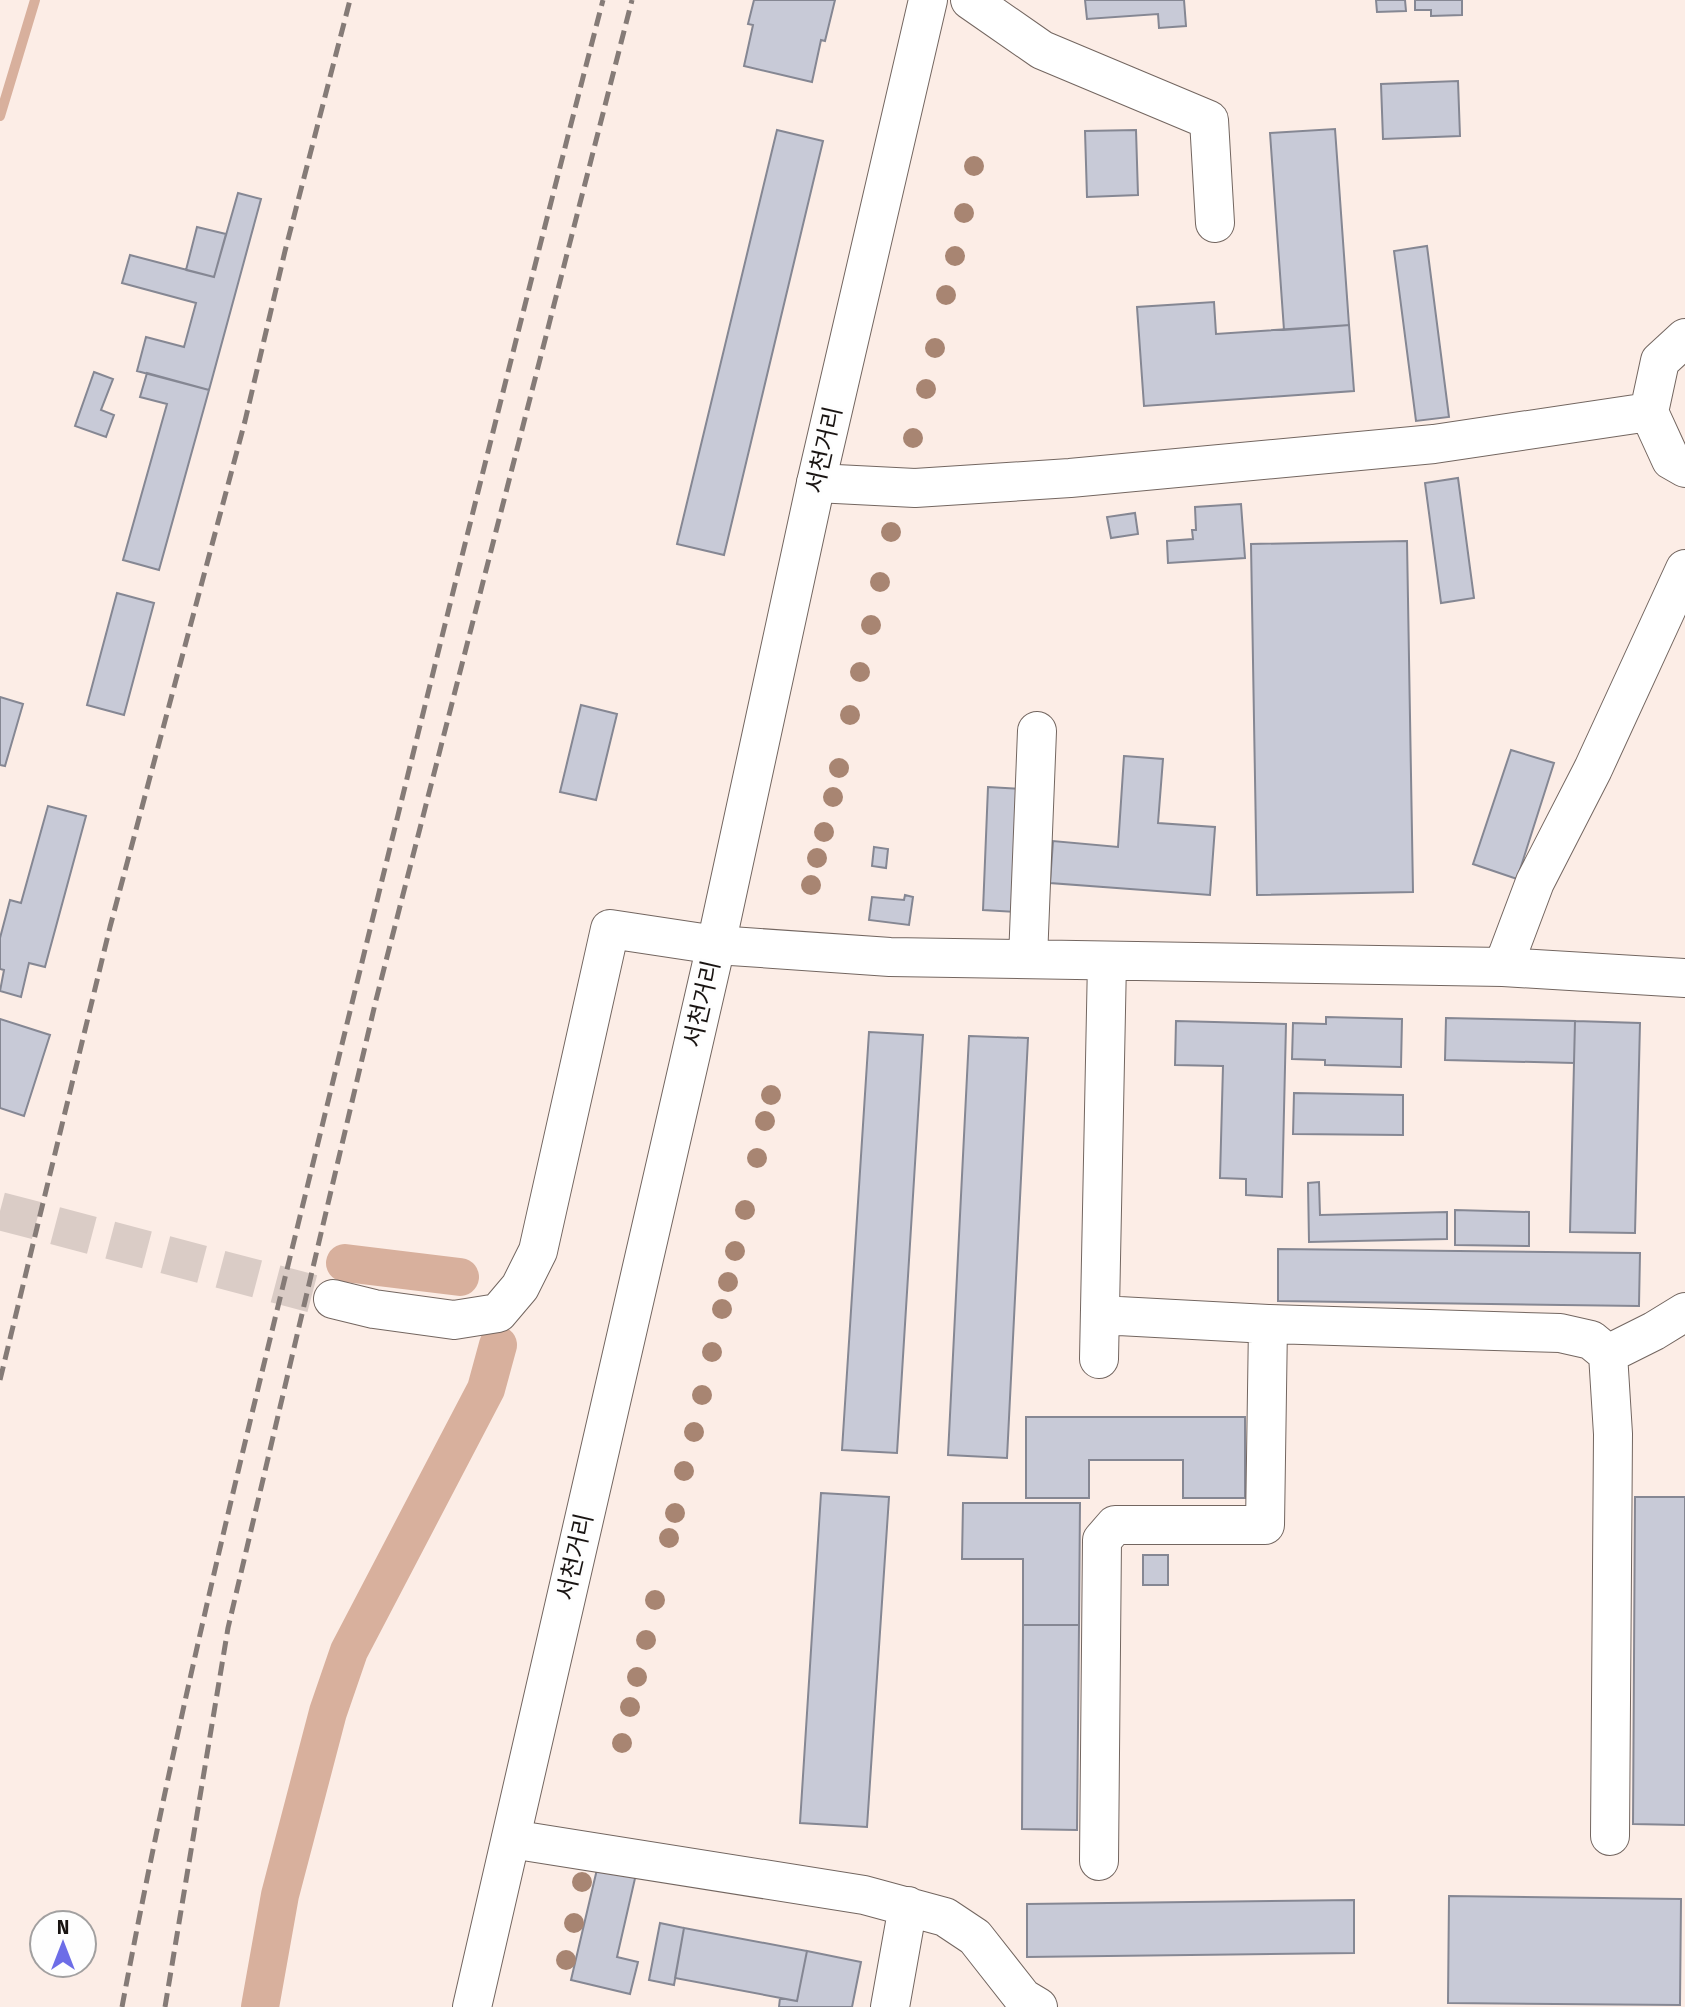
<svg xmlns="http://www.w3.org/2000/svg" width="1685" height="2007" font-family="'Fira Sans','Noto Sans KR',sans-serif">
<rect width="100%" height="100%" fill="#fcede6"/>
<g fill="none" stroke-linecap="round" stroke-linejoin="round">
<path stroke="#d8b09d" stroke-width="10" d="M0,116L35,0"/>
<path stroke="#d8b09d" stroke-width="38" d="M345,1263L460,1277
M260,2007L280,1895L328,1712L349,1651L486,1389L498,1345"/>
</g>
<path fill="#c8cad7" stroke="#858793" stroke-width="2" d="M754,0H835L825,41L821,40L812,82L744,66L753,25L748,24Z
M1085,0H1184L1186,26L1159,28L1158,14L1087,19Z
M1376,0H1405L1406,11L1377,12Z
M1415,0H1462V15L1431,16V10H1415Z
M1458,81L1460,136L1383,139L1381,84Z
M1335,129L1349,325L1284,330L1270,133Z
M777,130L823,141L724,555L677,544Z
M1136,130L1138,195L1087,197L1085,131Z
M238,193L261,199L209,390L137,371L146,337L184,347L196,303L122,283L130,255L214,277Z
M197,227L226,234L214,277L186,270Z
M1427,246L1449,417L1416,421L1394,251Z
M1214,302L1216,334L1349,325L1354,391L1144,406L1137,307Z
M94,372L113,379L101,410L114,415L106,437L75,426Z
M147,373L209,390L159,570L123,560L167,404L140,397Z
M1458,478L1474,598L1441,603L1425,483Z
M1241,504L1245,558L1168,563L1167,541L1193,539L1192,530H1196L1195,507Z
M1135,513L1138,534L1111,538L1107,517Z
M1407,541L1413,892L1257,895L1251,544Z
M117,593L154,603L124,715L87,705Z
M0,697L23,704L5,766L0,765Z
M581,705L617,714L596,800L560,792Z
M1511,750L1554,763L1517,879L1473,864Z
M1124,756L1163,759L1158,823L1215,827L1210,895L1050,883L1053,841L1118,847Z
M988,787L1021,789L1016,912L983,910Z
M48,806L86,816L45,967L29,963L21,997L0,991L4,970L0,969V938L10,900L21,903Z
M874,847L888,849L886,868L872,866Z
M905,895L913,897L909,925L869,920L872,897L904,900Z
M1326,1017L1402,1019L1401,1067L1325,1065V1060L1292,1059L1293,1023L1326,1024Z
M1446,1018L1575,1021L1574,1063L1445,1060Z
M0,1019L50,1035L24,1116L0,1108Z
M1176,1021L1286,1024L1282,1197L1246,1195V1179L1220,1178L1223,1066L1175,1065Z
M1575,1021L1640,1023L1635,1233L1570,1232Z
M869,1032L923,1035L897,1453L842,1450Z
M969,1036L1028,1038L1007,1458L948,1455Z
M1294,1093L1403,1095V1135L1293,1134Z
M1319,1182L1320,1215L1447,1212V1239L1309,1242L1308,1183Z
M1455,1210L1529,1212V1246L1455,1245Z
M1278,1249L1640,1253L1639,1306L1278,1301Z
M1026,1417H1245V1498H1183V1460H1089V1498H1026Z
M821,1493L889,1497L867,1827L800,1823Z
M1635,1497H1685V1825L1633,1824Z
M963,1503H1080L1079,1625H1023V1559H962Z
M1143,1555H1168V1585H1143Z
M1023,1625H1079L1077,1830L1022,1829Z
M598,1865L636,1874L617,1957L638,1962L630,1994L571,1980Z
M1449,1896L1681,1899L1680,2005L1448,2003Z
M1354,1900V1953L1027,1957V1904Z
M660,1923L684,1928L674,1985L649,1980Z
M684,1928L807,1951L797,2001L675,1978Z
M807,1951L861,1962L852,2007H779L780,1998L797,2001Z"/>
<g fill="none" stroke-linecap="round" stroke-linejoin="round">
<path stroke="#daccc6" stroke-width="38" stroke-dasharray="38 19" stroke-linecap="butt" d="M0,1211L333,1299"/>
<defs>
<path id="minor" d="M970,0L1042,50L1209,120L1215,223
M1685,338L1660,361L1649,412L1671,460L1685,468
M816,483L915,488L1070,478L1434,444L1649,412
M1028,959L1037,731
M1503,967L1535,882L1593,769L1685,569
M333,1299L374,1309L454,1320L498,1313L520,1287L538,1251L610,929L716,945L890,957L1503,967L1685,978
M1268,1324L1560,1333L1591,1340L1608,1354L1613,1434L1610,1836
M1608,1354L1654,1331L1685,1312
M1099,1359L1107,961
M511,1839L864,1895L945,1917L975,1937L1023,1998L1038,2007
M1099,1861L1102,1540L1115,1525H1265L1268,1324L1100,1315
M890,2007L908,1906"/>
<path id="major" d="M472,2007L716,945L816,483L928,0"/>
</defs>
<use href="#minor" stroke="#736660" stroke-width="40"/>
<use href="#major" stroke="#736660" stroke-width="40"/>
<use href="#minor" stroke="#fff" stroke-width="38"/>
<use href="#major" stroke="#fff" stroke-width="38"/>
<path stroke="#857b77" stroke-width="5" stroke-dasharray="14 7" stroke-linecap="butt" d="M0,1380L110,927L245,421L285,251L350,0
M122,2007C176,1718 247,1433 317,1147C410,764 504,382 603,0
M165,2007L228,1628L376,1000L632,0"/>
</g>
<g fill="#a88572">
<circle cx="974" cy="166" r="10"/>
<circle cx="964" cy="213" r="10"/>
<circle cx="955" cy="256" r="10"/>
<circle cx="946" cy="295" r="10"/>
<circle cx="935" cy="348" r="10"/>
<circle cx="926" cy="389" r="10"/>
<circle cx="913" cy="438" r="10"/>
<circle cx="891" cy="532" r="10"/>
<circle cx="880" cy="582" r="10"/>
<circle cx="871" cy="625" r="10"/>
<circle cx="860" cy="672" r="10"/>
<circle cx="850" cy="715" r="10"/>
<circle cx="839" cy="768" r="10"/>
<circle cx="833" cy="797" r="10"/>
<circle cx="824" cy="832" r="10"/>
<circle cx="817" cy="858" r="10"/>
<circle cx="811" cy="885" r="10"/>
<circle cx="771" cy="1095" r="10"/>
<circle cx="765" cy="1121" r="10"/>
<circle cx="757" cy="1158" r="10"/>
<circle cx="745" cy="1210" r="10"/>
<circle cx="735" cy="1251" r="10"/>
<circle cx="728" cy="1282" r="10"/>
<circle cx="722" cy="1309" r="10"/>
<circle cx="712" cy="1352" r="10"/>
<circle cx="702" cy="1395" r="10"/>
<circle cx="694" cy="1432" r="10"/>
<circle cx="684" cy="1471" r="10"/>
<circle cx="675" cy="1513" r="10"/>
<circle cx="669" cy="1538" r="10"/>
<circle cx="655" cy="1600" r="10"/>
<circle cx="646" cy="1640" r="10"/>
<circle cx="637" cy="1677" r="10"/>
<circle cx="630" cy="1707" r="10"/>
<circle cx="622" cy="1743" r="10"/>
<circle cx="582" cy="1882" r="10"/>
<circle cx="574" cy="1923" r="10"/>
<circle cx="566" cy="1960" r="10"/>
</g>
<g text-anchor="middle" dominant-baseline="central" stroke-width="6" stroke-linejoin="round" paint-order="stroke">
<g font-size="24" fill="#191412" stroke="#fefefe">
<text transform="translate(824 450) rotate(-77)">서천거리</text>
<text transform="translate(702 1004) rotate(-77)">서천거리</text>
<text transform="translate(575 1557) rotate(-77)">서천거리</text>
</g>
</g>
<g transform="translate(63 1944)"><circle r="33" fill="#fefefe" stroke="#a2a0a0" stroke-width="2"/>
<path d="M0-5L12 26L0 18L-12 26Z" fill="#6d6de7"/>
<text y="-10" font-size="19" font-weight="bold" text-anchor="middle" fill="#191412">N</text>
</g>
</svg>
